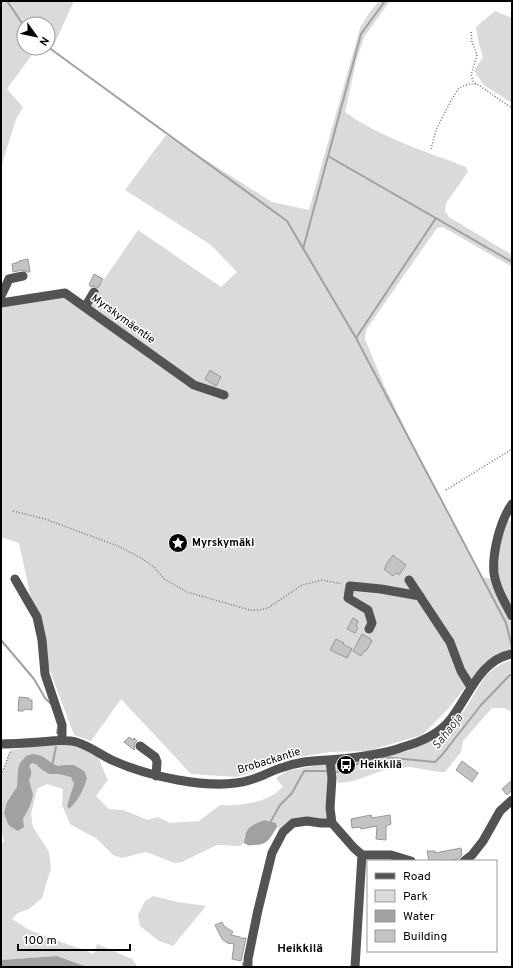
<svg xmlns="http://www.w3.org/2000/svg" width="513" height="968" font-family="Overpass,sans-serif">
<rect width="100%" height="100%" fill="#fff"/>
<path fill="#dadada" d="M1,1H74L53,47H48V24H24V48H37L7,89L23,107L16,119L1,167Z
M379,1H390L364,37L356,62L345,112C381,138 425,151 466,167L468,172L446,203L445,211L449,217L512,255V267L443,227L437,228L366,330L365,339L384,385L441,502L481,577L492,579L512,625V650L486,661L448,709L422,735L368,751L330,752L287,759L237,777L191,774L121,699L91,741L74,735L43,652L19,543L1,537V303L65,293L85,307L138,230L221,287L237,272L211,245L125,190L166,135L272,202L309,210L360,28L369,13Z
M495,11L512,18V103L484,85L474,71L483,57L478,40L476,27Z
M507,519L512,522V609L501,588L498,571V554Z
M512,660V712L504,708H492L463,741L461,752L445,772H439L410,767L384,770L354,781L338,783L335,764L391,755L411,750L439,735L464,711L486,675L501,664Z
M47,745H70L83,749L99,758L103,769L108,780L96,796L109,809L123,810L148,820L158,817L170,823L199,821L220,805C238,806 257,804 273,795C277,793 280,789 283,787L276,778L287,771L328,763V820L309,817L282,830L277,827L276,823L265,820L244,836V843L240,846L217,845L182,862L175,863L146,852L122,858L113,855L97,839L70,824L62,805L63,789L47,784L37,789L31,814L33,827L49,852L51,868L42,898L29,909L18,913L12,919L29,930L94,954L97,944L132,959L138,967H87L57,956L1,960V844L4,842L1,827V777L10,750Z
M153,896L178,902L206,906L173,946L159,941L140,926L138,915L145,901Z"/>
<path fill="#a1a1a1" d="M33,754L42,756L53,764L58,766L64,765H74L84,771L87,778C84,789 78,801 69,809L67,806L74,784L71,777L59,774H49L41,769L36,764L32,763L29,766C32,771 32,775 29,780L33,795L30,806L23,819L24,827L18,831L11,827L8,824L4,813L7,802L17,787L18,770L20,763L26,756Z
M265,820L276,823L277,827C269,839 269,845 253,845C249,846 247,845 244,843C245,828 251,825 265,820Z
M57,956L87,967H1V960Z"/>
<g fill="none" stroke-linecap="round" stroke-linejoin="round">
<path stroke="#a1a1a1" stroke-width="2" d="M7,1L24,26
M48,47L287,221L356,338L506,623L512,647
M328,156L512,262
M303,249L361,34L385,1
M356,338L436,218
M1,640L34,679L45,698L51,704
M57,733L58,727
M52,766L56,747
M337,772L362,762L383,757L435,762L442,755L481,705L510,675H512
M271,821L280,805L292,793L304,771H327
M243,967V963"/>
</g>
<path fill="#c3c3c3" stroke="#979797" d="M28,259L30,272H27L22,270L13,272L12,264L19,262V261Z
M94,274L103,279L98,288L94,286L91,287L89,285Z
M210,370L221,377L216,386L205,379Z
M393,555L406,565L399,575L396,573L393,576L384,569L386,567L385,566Z
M353,618L358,621L356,626L358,628L355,633L347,629Z
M362,634L371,639L370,640L372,641L366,651H364L361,656L353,651Z
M336,639L344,643L343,644L352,649L347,658L330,650Z
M19,697L29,698V700H32V710L26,709L23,711H18Z
M129,737L133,740L134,738L137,741L135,743L134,746L135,749L134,750L124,742Z
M462,761L478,773L472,782L456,770Z
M512,780V790L507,795L502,789Z
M371,815L372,818L390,815L391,824L386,826V840L376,839L377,826L361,829L360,827L352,828L351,819Z
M461,848L462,855L458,859L448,861H436V860L429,861L427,851H435V853Z
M222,922L224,926L233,932L231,935L240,937L243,939V938H246L241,961L232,959L234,944L227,943L222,939L215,925Z"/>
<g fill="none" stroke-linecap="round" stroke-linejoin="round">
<path stroke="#757575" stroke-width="1.5" stroke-dasharray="1 2" stroke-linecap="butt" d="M471,32L472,42L477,55L471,75L473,81L477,84
M431,149L436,130L443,116L453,97L459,88L469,84H477L512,108
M446,490L512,449
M13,511L45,519L118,546L141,558L154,567L164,579L187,592L250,610H259L268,608L302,585L322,580L342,584
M1,775L10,752
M1,844V845"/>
<path stroke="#535353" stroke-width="9" d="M1,296L9,279L23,276
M1,303L65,293L194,385L224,395
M85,307L94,292
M512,504C500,521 492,553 494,573C496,588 505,603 512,616
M15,579L37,617L42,640L45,674L62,725V740
M409,580L450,642L461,671L471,687
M369,629L372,623L368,610L348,598L350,586L381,589L420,596
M1,744C14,744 27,743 40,742C52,741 65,739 76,742C90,746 101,755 114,761C134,770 156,776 178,780C201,784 227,787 250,780C262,777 272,770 284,767C290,765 298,763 304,762C319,760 335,760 350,758C367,756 387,753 403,747C421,742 438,735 450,720C468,698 480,659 512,654
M140,746L155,757L157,762L156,776
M330,760L332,778L330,808L332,823L354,848L362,855H391L411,861
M464,861L472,855L483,841L500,811L512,800
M248,967V959L258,910L272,853L283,832L293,823L307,821L321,823H332
M355,967L362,855"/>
</g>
<defs>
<symbol id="sight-disc" viewBox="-11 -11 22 22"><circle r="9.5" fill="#000" stroke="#fff"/><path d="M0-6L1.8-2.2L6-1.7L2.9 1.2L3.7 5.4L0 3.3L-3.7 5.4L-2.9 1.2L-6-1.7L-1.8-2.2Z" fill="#fff"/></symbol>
<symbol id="bus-disc" viewBox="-11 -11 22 22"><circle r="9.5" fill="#000" stroke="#fff"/><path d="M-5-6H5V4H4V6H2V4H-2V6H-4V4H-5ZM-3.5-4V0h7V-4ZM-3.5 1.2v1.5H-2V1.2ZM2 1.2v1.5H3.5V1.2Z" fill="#fff"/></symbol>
</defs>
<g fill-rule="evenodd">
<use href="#sight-disc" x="167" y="532" width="22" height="22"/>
<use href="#bus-disc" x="335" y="754" width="22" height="22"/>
</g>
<g text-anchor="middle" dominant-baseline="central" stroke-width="3" stroke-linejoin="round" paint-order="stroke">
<g font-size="11" fill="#000" stroke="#fff">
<text transform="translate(123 319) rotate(36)">Myrskymäentie</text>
<text transform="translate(269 761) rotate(-17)">Brobackantie</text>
</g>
<g font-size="11" font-weight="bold" fill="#000" stroke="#fff" text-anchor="start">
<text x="192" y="543">Myrskymäki</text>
<text x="360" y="765">Heikkilä</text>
</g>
<g font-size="12" font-style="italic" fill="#424242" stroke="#fff">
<text transform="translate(448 732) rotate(-52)">Sahaoja</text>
</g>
<g font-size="12" font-weight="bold" fill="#000" stroke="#fff">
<text x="300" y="949">Heikkilä</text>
</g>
</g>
<rect width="513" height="968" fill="none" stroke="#000000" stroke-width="4"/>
<rect x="367" y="860" width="130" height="92" fill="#ffffff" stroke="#999999"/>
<rect x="375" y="873" width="20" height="6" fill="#535353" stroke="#999999"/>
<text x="403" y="880" font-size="12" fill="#000000">Road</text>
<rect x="375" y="890" width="20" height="12" fill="#dadada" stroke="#999999"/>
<text x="403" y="900" font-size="12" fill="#000000">Park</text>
<rect x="375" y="910" width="20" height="12" fill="#a1a1a1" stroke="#999999"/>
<text x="403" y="920" font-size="12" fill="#000000">Water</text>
<rect x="375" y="930" width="20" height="12" fill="#c3c3c3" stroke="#999999"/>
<text x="403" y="940" font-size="12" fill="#000000">Building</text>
<g transform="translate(36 36) rotate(123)"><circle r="19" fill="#ffffff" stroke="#999999"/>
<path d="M0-3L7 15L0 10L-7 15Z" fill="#000000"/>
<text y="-6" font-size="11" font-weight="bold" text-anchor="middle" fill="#000000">N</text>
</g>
<path d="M18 944v6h112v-6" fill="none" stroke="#000000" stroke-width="2"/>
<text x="24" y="944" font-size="12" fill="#000000" stroke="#ffffff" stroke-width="3" paint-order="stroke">100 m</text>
</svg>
